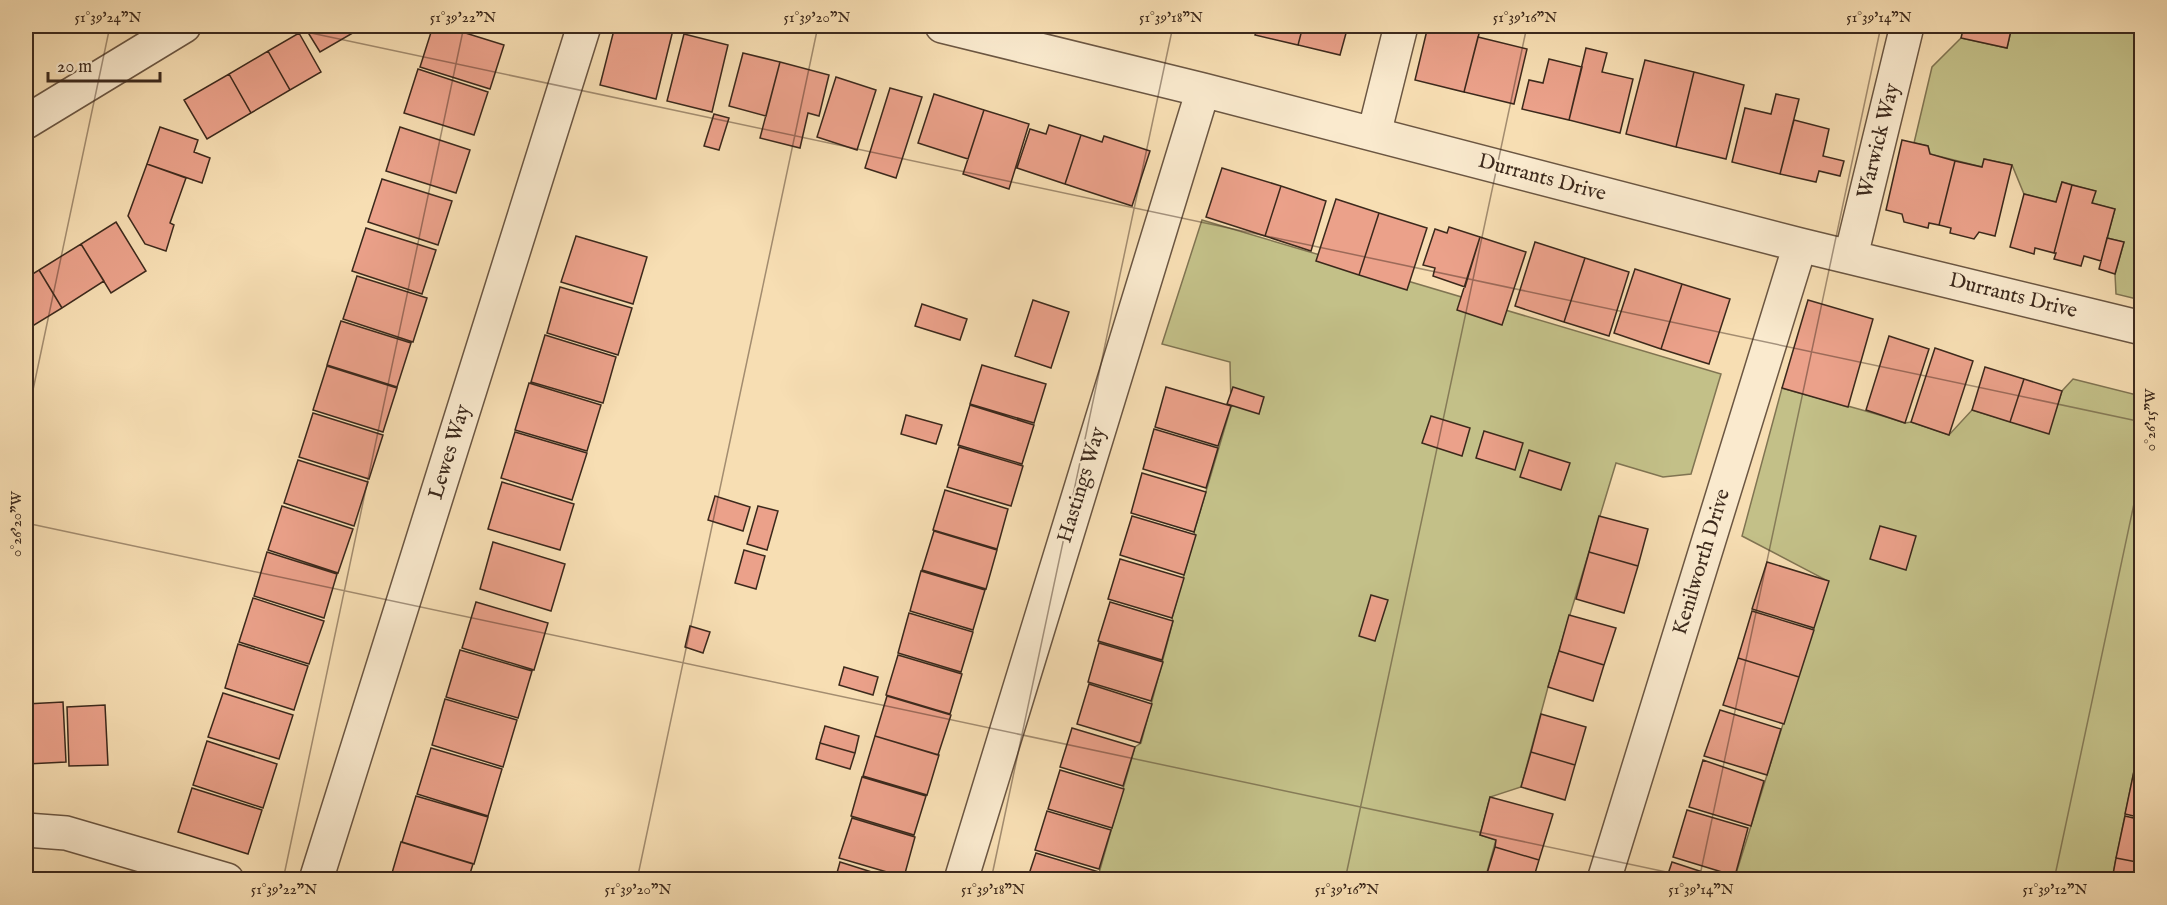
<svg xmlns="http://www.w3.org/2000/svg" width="2167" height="905" font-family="'IM FELL English',serif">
<rect width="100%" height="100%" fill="#f7deb3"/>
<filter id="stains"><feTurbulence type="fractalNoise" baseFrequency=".00333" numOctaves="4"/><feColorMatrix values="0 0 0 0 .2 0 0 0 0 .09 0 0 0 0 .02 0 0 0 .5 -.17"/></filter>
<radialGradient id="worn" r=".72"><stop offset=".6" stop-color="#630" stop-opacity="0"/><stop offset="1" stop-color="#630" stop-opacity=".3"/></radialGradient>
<path fill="#c3c088" stroke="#807452" stroke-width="1.5" d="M2012,26H2141V300L2116,294L2115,274L2124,242L2107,238L2115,209L2092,203L2095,191L2062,182L2056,202L2024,194L2012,165L1985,159L1982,167L1930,154L1928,146L1914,143L1932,67L1961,38L2007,48Z
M1202,220L1721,374L1691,474L1663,477L1616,463L1548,687L1521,787L1490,797L1480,835L1496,840L1485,879L1097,880L1135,747L1141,743L1173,621L1172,618L1195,535L1194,532L1231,407L1230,362L1162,344Z
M2073,379L2141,396V750L2138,765L2135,766L2112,879L1734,880L1828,581L1742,536L1782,388C1823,400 1864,409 1905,423L1911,422L1949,435L1972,410L2048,433L2062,391Z"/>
<path fill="#eba18a" stroke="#3c291c" stroke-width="1.5" d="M304,26H356L358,30L320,52Z
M433,26H443L504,45L490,89L420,67Z
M615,26H655L673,30L656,99L600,85Z
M1258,26H1303L1298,45L1255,35Z
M1303,26H1348L1340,55L1298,45Z
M1428,26L1457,32L1459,26H1481L1464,92L1415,80Z
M1964,26H2012L2007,48L1961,38Z
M299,33L321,72L290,90L268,51Z
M684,34L728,45L712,112L667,101Z
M1478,37L1527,49L1514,104L1464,92Z
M1586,48L1607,53L1602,72L1633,79L1620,133L1569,120Z
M268,51L290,90L251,113L229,74Z
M743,53L780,62L766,116L729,106Z
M1549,59L1582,67L1569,120L1522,109L1529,80L1543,83Z
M1645,60L1694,72L1676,147L1626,134Z
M780,62L829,75L819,116L808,113L800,148L760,138Z
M418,69L488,92L474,135L404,113Z
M1694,72L1744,85L1726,159L1676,147Z
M229,74L251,113L207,139L184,100Z
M836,77L876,90L857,150L817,137Z
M890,88L922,97L896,178L865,168Z
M934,94L984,110L968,159L918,143Z
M1776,94L1799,99L1780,174L1732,162L1745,108L1771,114Z
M984,110L1029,124L1009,189L963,174Z
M714,114L729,118L719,150L704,146Z
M1794,120L1829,129L1823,156L1844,161L1840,176L1819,171L1816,182L1780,174Z
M1049,125L1081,135L1065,184L1017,168L1030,129L1046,134Z
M160,127L198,140L194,152L210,158L202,183L147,164Z
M400,127L470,150L456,193L386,171Z
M1081,135L1102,142L1104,136L1150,151L1132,206L1065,184Z
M1902,140L1928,146L1930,154L1955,161L1939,225L1929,223L1928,228L1904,222L1902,214L1886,210Z
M1984,159L2012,165L1995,236L1979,232L1974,239L1950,233L1951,228L1939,225L1955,161L1982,167Z
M147,164L186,178L170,223L174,225L166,251L145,244L128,216Z
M1222,168L1281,186L1265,236L1206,217Z
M382,179L452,201L438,245L368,222Z
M2062,182L2072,185L2054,253L2035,248L2034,254L2010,247L2024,194L2056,202Z
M2072,185L2096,191L2092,203L2115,209L2101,261L2084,256L2081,266L2054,259L2056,253H2054Z
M1281,186L1326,201L1311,251L1265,236Z
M1336,199L1379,213L1359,275L1316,261Z
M1379,213L1427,228L1407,290L1359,275Z
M116,222L146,271L111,293L81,244Z
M1449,227L1480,237L1465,287L1433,276L1435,268L1423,265L1435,229L1447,233Z
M366,228L436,250L422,294L352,271Z
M576,236L647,257L633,304L561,282Z
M1480,237L1526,252L1502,325L1457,310Z
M2107,238L2124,242L2115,274L2099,269Z
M1535,242L1585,258L1564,322L1515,306Z
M81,244L104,281L62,308L39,270Z
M1585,258L1629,272L1609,336L1564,322Z
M1635,269L1682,284L1661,349L1614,333Z
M39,270L62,308L26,330V278Z
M357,276L427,298L413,342L343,319Z
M1682,284L1730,299L1709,364L1661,349Z
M560,287L632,308L618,355L547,333Z
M1033,300L1069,312L1051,368L1015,356Z
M1808,300L1873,319L1848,407L1782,388Z
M922,304L967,319L960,340L915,326Z
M341,321L411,343L397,387L327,365Z
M545,335L616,357L603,403L531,382Z
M1889,336L1929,349L1905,423L1866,410Z
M1935,348L1973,361L1949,435L1911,422Z
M982,365L1046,384L1034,423L970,404Z
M327,366L397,388L383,432L313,410Z
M1985,367L2024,379L2010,422L1972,410Z
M2024,379L2062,391L2049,434L2010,422Z
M529,383L601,405L587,451L515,430Z
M1166,387L1231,406L1218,446L1155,427Z
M1233,387L1264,397L1259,414L1227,404Z
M970,405L1034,425L1022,464L958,445Z
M313,413L383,435L369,479L299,457Z
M906,415L942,425L936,444L901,434Z
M1431,416L1470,428L1462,456L1422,443Z
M1154,429L1218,448L1206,488L1143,469Z
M1484,431L1523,443L1515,470L1476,458Z
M515,432L587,453L572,500L501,478Z
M959,447L1023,466L1011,506L947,487Z
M1529,450L1570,463L1561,490L1520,477Z
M298,460L368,482L354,526L284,503Z
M1142,473L1206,492L1194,532L1131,513Z
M502,482L574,504L560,550L488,529Z
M945,490L1008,509L997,549L933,530Z
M715,496L750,507L743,531L708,520Z
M282,506L353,529L338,573L268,550Z
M758,506L778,511L767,550L747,544Z
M1132,516L1196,535L1184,575L1120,555Z
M1599,516L1648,529L1638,566L1589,552Z
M1880,526L1916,536L1906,570L1870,559Z
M934,531L997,550L986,589L922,570Z
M493,542L565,564L551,611L480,589Z
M744,550L765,556L756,589L735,583Z
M267,552L337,574L324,618L254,596Z
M1589,552L1638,566L1624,613L1576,599Z
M1120,559L1184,578L1172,618L1108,599Z
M1767,562L1829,581L1814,628L1752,609Z
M921,571L985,590L973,630L910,611Z
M1371,595L1388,600L1375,641L1359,636Z
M253,598L324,621L309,664L239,642Z
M476,602L548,623L534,670L462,648Z
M1110,602L1173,621L1162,660L1098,641Z
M1752,611L1814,630L1799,677L1738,658Z
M909,613L973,632L961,672L898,653Z
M1569,615L1616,628L1604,665L1559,651Z
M690,626L710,632L703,653L685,647Z
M1099,643L1163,662L1151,701L1088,682Z
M238,644L308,666L294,710L225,688Z
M460,650L532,671L518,718L446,697Z
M1559,651L1604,665L1593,701L1548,687Z
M898,655L962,674L950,714L886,695Z
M1738,658L1799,677L1784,724L1723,705Z
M844,667L878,677L873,695L839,685Z
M1089,684L1152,704L1140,743L1077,724Z
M223,693L293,715L279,759L208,737Z
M887,696L951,715L938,755L875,736Z
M445,699L517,720L503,767L432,745Z
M63,702L66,762L27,764L26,704Z
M105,705L108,765L69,766L67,707Z
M1720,710L1781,729L1767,775L1704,756Z
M1541,714L1586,727L1575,765L1531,752Z
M825,726L859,736L855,753L820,743Z
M1072,728L1135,747L1123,786L1060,767Z
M875,736L939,755L927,795L863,776Z
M207,741L277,764L263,808L193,785Z
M820,743L855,753L850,769L816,759Z
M431,748L502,769L488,816L417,794Z
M1531,752L1575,765L1565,800L1521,787Z
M1703,760L1764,781L1751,826L1689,807Z
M2135,766L2142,767V818L2125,814Z
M1060,770L1124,789L1112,828L1048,809Z
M862,777L926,796L914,835L851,816Z
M192,788L262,810L248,854L178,832Z
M416,796L488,817L474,864L402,842Z
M1490,797L1553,814L1539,860L1495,847L1496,840L1480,835Z
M1687,810L1748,828L1735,876L1673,857Z
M1047,811L1111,830L1099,869L1035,850Z
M2125,816L2142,820V863L2116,858Z
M852,818L915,837L904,877L839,858Z
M401,842L473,864L468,880H390Z
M1495,847L1539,860L1533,880H1485Z
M1036,853L1099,872L1097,880H1027Z
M2116,858L2142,863V880H2112Z
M840,862L897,880H835Z
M1672,862L1727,880H1666Z"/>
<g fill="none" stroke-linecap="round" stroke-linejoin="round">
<defs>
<path id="minor" d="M942,26L1203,90L1800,245L2142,328
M26,122L184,26
M1374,134L1401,26
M1851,256L1907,26
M26,830L66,833L227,880
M316,880L584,26
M961,880L1203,90
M1604,880L1800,245"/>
</defs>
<use href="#minor" stroke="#6b5642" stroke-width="36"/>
<use href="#minor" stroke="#faeace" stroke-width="33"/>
</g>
<path fill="none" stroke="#3c291c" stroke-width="1.5" stroke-opacity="0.45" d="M278,26L2142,422M26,423L110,26M26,523L1704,880M283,880L464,26M637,880L818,26M991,880L1173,26M1345,880L1527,26M1699,880L1881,26M2054,880L2142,466"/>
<g text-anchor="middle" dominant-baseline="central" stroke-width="4.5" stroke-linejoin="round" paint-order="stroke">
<g font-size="21" fill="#3c291c" stroke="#faeace">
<text transform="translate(1879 141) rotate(-76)">Warwick Way</text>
<text transform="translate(1542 178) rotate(15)">Durrants Drive</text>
<text transform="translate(2013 296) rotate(14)">Durrants Drive</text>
<text transform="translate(450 452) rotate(-73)">Lewes Way</text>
<text transform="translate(1082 485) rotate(-73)">Hastings Way</text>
<text transform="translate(1702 562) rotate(-73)">Kenilworth Drive</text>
</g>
</g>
<rect width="2167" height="905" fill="none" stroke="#f7deb3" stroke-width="66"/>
<path d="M48 72v9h112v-9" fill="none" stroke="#3c291c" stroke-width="3"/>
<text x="57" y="72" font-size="18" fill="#3c291c" stroke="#faeace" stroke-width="4.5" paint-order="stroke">20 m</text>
<rect x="33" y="33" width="2101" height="839" fill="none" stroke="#3c291c" stroke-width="2"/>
<g font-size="15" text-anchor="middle" fill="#3c291c">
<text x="108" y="22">51°39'24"N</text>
<text x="463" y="22">51°39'22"N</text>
<text x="817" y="22">51°39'20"N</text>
<text x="1171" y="22">51°39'18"N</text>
<text x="1525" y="22">51°39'16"N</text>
<text x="1879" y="22">51°39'14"N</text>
<text transform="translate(2150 420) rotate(-90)" y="5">0°26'15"W</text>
<text transform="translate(16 524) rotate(-90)" y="5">0°26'20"W</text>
<text x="284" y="894">51°39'22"N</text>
<text x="638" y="894">51°39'20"N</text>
<text x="993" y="894">51°39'18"N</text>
<text x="1347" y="894">51°39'16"N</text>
<text x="1701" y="894">51°39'14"N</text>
<text x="2055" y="894">51°39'12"N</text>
</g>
<rect width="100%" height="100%" filter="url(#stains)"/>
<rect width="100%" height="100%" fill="url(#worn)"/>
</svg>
